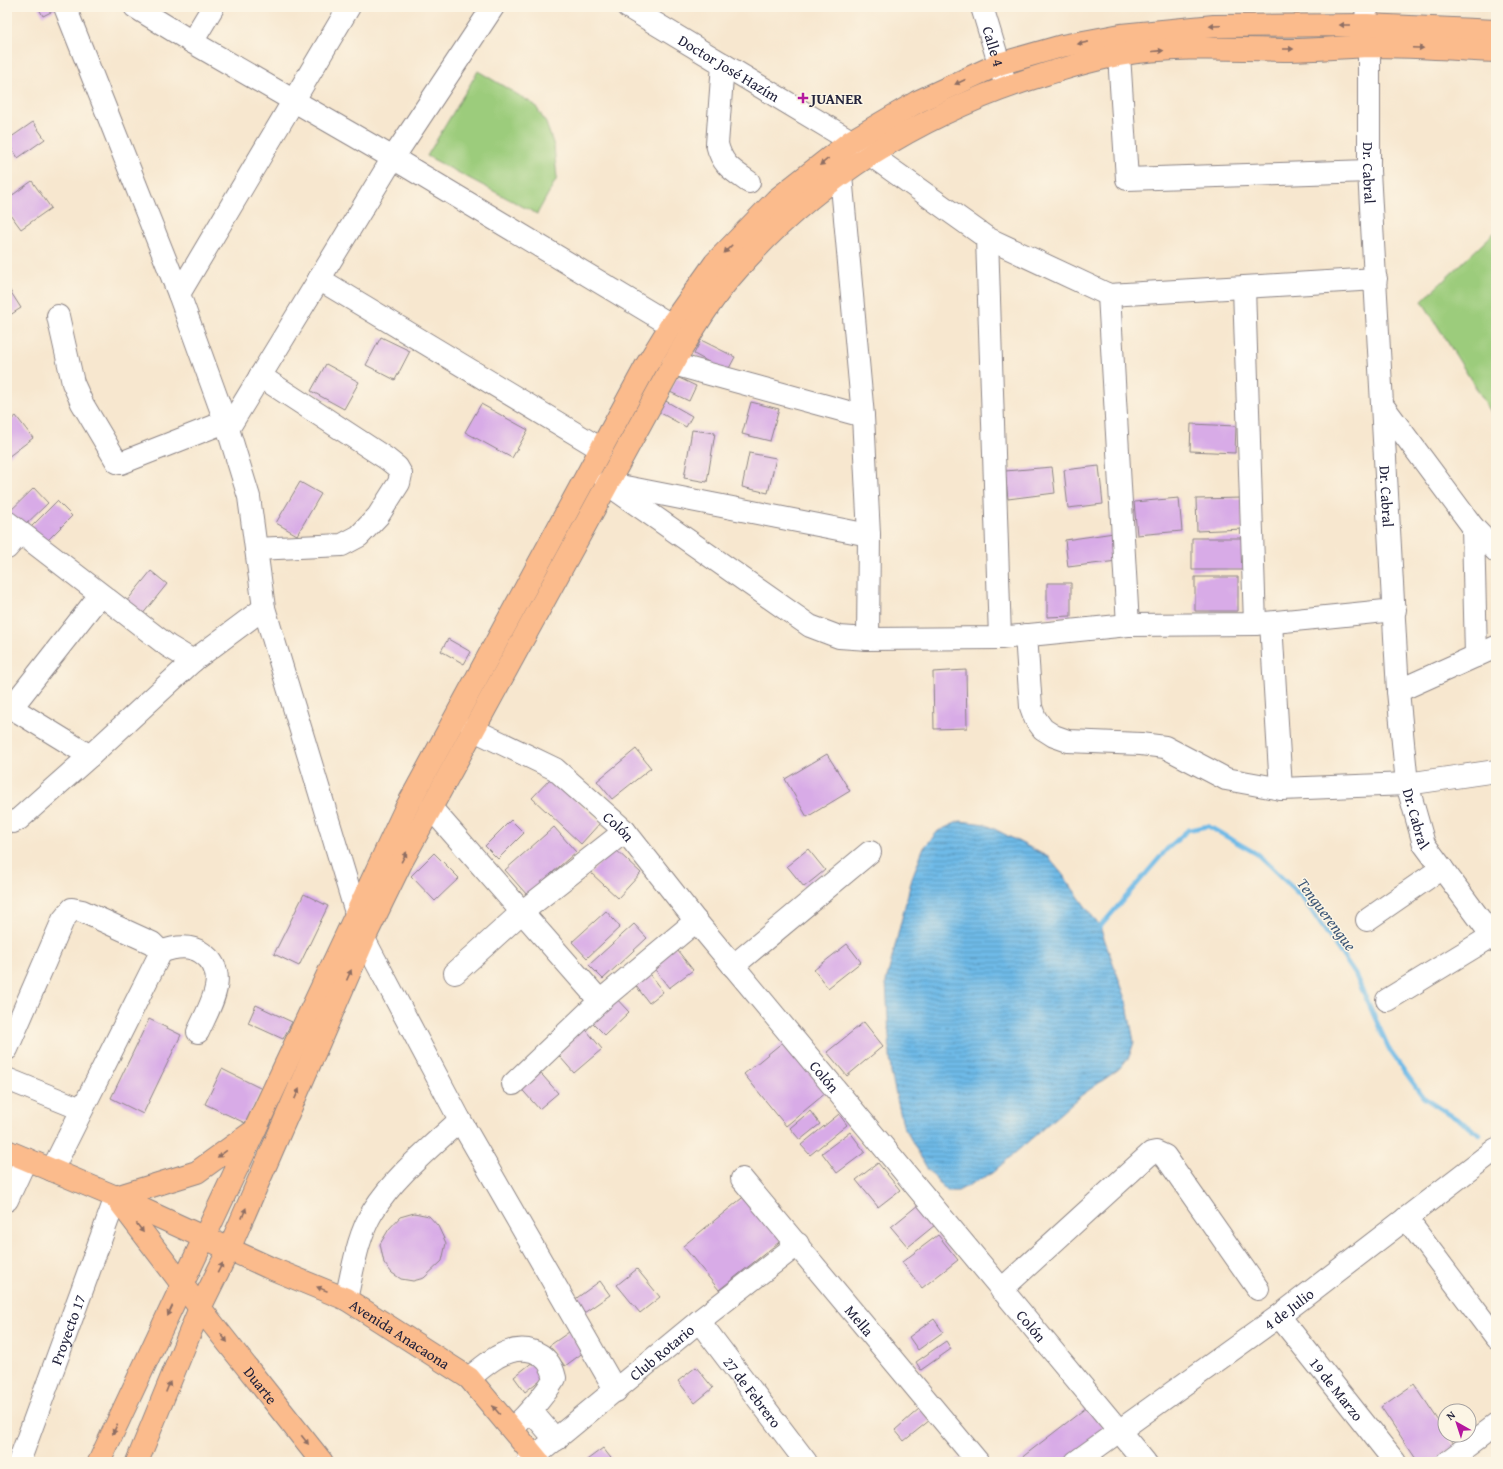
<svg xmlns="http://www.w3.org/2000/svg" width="1503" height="1469" font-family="'Gentium Book Plus',serif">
<defs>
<pattern id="water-rules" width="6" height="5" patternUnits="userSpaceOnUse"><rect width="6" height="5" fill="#6ebae7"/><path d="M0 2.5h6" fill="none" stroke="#5a97bc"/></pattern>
</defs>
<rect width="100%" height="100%" fill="#fcf5e5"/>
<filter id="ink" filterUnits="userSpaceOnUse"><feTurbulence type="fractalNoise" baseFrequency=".025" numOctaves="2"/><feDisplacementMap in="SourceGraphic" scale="8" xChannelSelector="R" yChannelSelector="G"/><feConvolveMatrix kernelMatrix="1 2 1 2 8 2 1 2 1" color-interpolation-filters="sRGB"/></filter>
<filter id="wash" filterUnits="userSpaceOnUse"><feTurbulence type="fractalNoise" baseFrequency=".012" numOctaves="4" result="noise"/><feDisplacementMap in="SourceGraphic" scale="16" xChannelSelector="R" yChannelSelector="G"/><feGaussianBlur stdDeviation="0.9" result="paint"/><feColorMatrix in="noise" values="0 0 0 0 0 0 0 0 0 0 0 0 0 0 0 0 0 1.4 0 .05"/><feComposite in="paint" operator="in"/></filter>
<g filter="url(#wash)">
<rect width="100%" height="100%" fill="#f7e7cf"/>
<path fill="#9ccc7b" stroke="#5f775b" d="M478,71L535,105L546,123L554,146L557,178L537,214L427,156Z
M1496,231V420L1422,301Z"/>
<path fill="url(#water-rules)" stroke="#486e91" d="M960,821L985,824L1048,857L1063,875L1100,927L1126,999L1134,1042L1129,1057L1119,1069L1079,1097L992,1173L958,1191H947L928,1170L903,1125L891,1073L886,982L912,878L923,849L938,831Z"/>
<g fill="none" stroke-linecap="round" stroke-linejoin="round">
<path stroke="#6ebae7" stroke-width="4.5" d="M1100,927L1167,849L1188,830L1208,826L1257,854L1301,896L1355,974L1390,1051L1423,1097L1480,1134"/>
</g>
<g id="blocks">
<path fill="#d8abe7" d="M38,7H56L57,9L43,16Z
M33,122L45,139L18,158L7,140Z
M32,181L51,208L21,229L7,210V199Z
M7,286L21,308L7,317Z
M381,337L410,351L395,380L366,365Z
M701,340L735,357L727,372L694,354Z
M326,364L359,382L344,409L311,391Z
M677,377L696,386L689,401L670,392Z
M664,400L692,416L686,427L657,411Z
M751,402L779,409L770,441L742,434Z
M481,404L528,430L512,458L465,432Z
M16,416L33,438L8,457L7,423Z
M1191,424L1236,426L1235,453L1190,451Z
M692,430L715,433L707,482L684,478Z
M749,453L776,458L768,493L742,487Z
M1099,466L1103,504L1068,508L1064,470Z
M1052,467L1055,493L1008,499L1005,471Z
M300,482L321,494L297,535L276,523Z
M34,488L48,503L21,529L7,514Z
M1179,498L1182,531L1137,535L1134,502Z
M1242,498L1243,529L1197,531L1196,499Z
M57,501L72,516L40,548L25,533Z
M1114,533L1117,561L1068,567L1065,540Z
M1192,538H1245V570H1192Z
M151,571L167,584L142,615L126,602Z
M1195,577H1238V611H1195Z
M1047,583H1071V616L1047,617Z
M448,639L471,652L464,664L441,651Z
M966,670L967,728L934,729L933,672Z
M636,749L651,768L612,799L597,781Z
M827,754L850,791L807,817L785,779Z
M551,778L600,823L581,844L532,798Z
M511,820L524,833L498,859L485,846Z
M554,827L576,852L527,895L505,870Z
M614,848L641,873L618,898L591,873Z
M808,849L825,870L804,887L787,866Z
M434,853L459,878L435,901L411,876Z
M304,894L328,906L299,966L274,954Z
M606,911L620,927L587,958L572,942Z
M634,924L647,938L603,979L589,965Z
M847,944L861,962L828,988L814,970Z
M674,946L693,970L669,988L651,964Z
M647,971L663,992L649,1003L633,982Z
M614,996L629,1012L605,1035L590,1020Z
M256,1005L292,1022L283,1039L248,1023Z
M149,1019L181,1035L143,1114L111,1098Z
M864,1022L883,1046L847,1076L827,1052Z
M583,1026L602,1049L574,1073L554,1050Z
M784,1041L827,1092L786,1126L744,1074Z
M536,1068L558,1093L539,1109L518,1085Z
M222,1069L262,1089L245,1123L205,1104Z
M810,1111L820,1124L800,1140L790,1128Z
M839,1114L847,1125L810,1155L801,1145Z
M850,1132L865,1152L837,1173L822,1153Z
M878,1163L900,1190L878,1207L856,1180Z
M747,1194L783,1239L719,1290L683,1246Z
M918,1205L935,1225L908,1247L891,1227Z
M414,1213L429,1216L438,1226L446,1243L442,1261L424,1278L413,1281L401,1279L392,1273L384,1263L380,1244L389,1229L400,1217Z
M938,1235L958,1260L922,1288L902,1262Z
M637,1269L660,1297L640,1313L617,1285Z
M600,1281L610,1295L584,1313L574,1300Z
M934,1319L943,1332L918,1350L909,1337Z
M569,1332L584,1352L565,1366L549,1346Z
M946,1341L951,1349L921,1370L916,1362Z
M539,1357L550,1372L525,1392L514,1377Z
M696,1367L713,1388L695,1403L678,1381Z
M1414,1384L1445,1430V1435H1448L1456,1447L1434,1462H1418L1381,1407Z
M1087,1407L1106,1431L1066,1462H1016Z
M920,1408L930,1420L904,1441L895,1430Z
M603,1448L614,1462H584Z
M959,1458L963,1462H954Z"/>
</g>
</g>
<g filter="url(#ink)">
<use href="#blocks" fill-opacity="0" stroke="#8c8485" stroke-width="1"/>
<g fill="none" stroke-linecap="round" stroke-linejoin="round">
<defs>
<g id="minor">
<path d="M65,7L179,294L228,429L249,497L264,608L364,939L460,1120L616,1391"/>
<path d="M135,7L192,42L393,158L671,325"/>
<path id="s1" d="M628,7L851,141L987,238L1109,295L1376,279"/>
<path id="s2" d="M982,7L1006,86"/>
<path id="s3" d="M1366,7L1369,46V171L1398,691L1407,784L1424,844L1496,941"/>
<path d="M192,42L213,7"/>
<path d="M1119,55L1127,179L1369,171"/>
<path d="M723,64L717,144C722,165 732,170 749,182"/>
<path d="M841,175L863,416L869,535L868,639"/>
<path d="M987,238L1000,638"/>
<path d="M319,279L601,449"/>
<path d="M1244,288L1255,624"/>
<path d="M179,294L349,7"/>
<path d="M1109,295L1128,625"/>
<path d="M58,316L73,383L82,403L117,462L121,463L225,422"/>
<path d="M673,364L863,416"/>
<path d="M1383,406L1473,527L1496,551"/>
<path d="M228,429L393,158L493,7"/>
<path d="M606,483L810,626L839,637L868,639L1000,638L1128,625L1255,624L1395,610"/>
<path d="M615,485L869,535"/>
<path d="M7,522L168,646L193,661"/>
<path d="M1473,527L1476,656"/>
<path d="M7,548L20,533"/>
<path d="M256,549L342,545L359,536L378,516L399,483L401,474L397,467L387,459L260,376"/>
<path d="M1271,623L1281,789"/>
<path d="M1026,635L1031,707L1035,718L1043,729L1054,736L1068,741L1141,744L1165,747L1226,779L1281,789L1407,784L1496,771"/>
<path d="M1398,691L1496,647"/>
<path d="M7,705L90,756"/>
<path d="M12,707L100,595"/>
<path id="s4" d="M472,729L555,769L625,831L696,921L1145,1462"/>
<path d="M431,808L600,1001"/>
<path d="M7,821L13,822L19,819L90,756L193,661L264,608"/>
<path d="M1367,920L1442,868"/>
<path d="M161,952C174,947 189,944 202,953C232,973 209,1007 198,1032"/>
<path d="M733,966L870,852"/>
<path d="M455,973L522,912L625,831"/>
<path d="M1387,1000L1492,936"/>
<path d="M7,1049L63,920L72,909L82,911L152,943L161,952L52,1170"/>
<path d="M7,1079L81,1109"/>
<path d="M513,1084L600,1001L696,921"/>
<path id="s5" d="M742,1179L978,1462"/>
<path d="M7,1200L26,1159"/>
<path d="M1406,1218L1496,1338"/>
<path d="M1001,1290L1151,1153L1156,1152L1165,1156L1258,1289"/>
<path d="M346,1299C353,1270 357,1237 373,1211C395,1176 430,1148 460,1120"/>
<path id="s6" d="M1279,1316L1395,1462"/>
<path id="s7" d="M699,1321L806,1462"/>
<path d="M469,1378C478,1371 487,1363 497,1357C522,1343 549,1349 555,1378C543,1398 529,1413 512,1429"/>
<path d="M531,1411L556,1440"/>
<path id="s8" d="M19,1462L116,1197"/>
<path id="s9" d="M528,1462L699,1321L798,1244"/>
<path id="s10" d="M1076,1462L1279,1316L1496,1149"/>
<path d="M1447,1462L1496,1425"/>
</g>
<g id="major">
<path id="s11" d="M7,1151L116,1197L268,1267L346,1299L469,1378L539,1462"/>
<path d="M116,1197L197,1172L251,1133"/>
<path id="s12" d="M118,1200L200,1308L322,1462"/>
<path d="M99,1462L404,812L646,366L671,325L715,263L776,200L851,141L917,102L999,64L1062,46L1121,35L1214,26L1367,25L1496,31"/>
<path d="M137,1462L200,1308L229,1249L364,939L402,861L673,364C690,334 708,304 730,278C813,179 924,111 1046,74C1070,67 1095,59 1119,55C1175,45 1233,49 1289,50C1315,50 1342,47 1369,46C1411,46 1454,49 1496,51"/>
</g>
</defs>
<use href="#minor" stroke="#8c8485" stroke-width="24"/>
<use href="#major" stroke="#8c8485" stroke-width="24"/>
<use href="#minor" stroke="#fff" stroke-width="22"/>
<use href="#major" stroke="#fbbb8c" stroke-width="22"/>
</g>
<defs><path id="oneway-solid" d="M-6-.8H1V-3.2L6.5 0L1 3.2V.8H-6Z"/></defs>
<g fill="#8e6e64">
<use href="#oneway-solid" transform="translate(1345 25) rotate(180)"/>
<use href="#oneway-solid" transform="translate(1215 26) rotate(178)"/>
<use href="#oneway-solid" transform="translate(1083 43) rotate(169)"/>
<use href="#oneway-solid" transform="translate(1418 48) rotate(2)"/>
<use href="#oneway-solid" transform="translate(1288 49)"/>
<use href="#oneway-solid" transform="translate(1158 51) rotate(-5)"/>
<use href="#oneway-solid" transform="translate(960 82) rotate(155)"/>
<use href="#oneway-solid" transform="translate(824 162) rotate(141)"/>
<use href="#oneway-solid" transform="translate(728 249) rotate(134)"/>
<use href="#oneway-solid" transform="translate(404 857) rotate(-62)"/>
<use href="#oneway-solid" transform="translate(349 975) rotate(-66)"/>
<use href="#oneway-solid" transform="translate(297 1094) rotate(-66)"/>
<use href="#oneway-solid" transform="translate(222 1154) rotate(144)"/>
<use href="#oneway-solid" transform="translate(244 1213) rotate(-69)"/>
<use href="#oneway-solid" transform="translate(140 1228) rotate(53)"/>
<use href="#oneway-solid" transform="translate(220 1268) rotate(-63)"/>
<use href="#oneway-solid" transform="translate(322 1289) rotate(-158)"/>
<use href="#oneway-solid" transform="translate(170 1311) rotate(115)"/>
<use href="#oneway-solid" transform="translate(224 1338) rotate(52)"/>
<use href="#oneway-solid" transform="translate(168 1387) rotate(-68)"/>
<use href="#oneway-solid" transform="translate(496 1410) rotate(-130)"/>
<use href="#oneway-solid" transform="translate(115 1429) rotate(115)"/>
<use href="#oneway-solid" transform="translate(305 1440) rotate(52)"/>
</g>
</g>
<path fill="#b5179e" stroke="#fcf5e5" stroke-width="1.5" d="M801 92h4v4h4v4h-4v4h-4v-4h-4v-4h4z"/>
<g text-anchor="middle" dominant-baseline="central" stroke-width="3" stroke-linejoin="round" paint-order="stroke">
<g font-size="15" fill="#22223b" stroke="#fcf5e5">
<text stroke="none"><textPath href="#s2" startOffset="41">Calle 4</textPath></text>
<text stroke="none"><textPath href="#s1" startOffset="118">Doctor José Hazím</textPath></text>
<text stroke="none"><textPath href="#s3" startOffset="166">Dr. Cabral</textPath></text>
<text stroke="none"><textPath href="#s3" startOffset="490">Dr. Cabral</textPath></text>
<text stroke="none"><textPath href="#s3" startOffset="814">Dr. Cabral</textPath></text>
<text stroke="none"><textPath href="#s4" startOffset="178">Colón</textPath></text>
<text stroke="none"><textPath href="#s4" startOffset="502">Colón</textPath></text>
<text stroke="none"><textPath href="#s10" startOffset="262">4 de Julio</textPath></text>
<text stroke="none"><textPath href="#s5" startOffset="184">Mella</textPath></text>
<text stroke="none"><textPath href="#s4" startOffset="826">Colón</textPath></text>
<text stroke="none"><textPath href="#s8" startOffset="141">Proyecto 17</textPath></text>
<text stroke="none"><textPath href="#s11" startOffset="434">Avenida Anacaona</textPath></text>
<text stroke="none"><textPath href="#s9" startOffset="173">Club Rotario</textPath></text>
<text stroke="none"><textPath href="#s12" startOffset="234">Duarte</textPath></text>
<text stroke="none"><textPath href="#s6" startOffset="93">19 de Marzo</textPath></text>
<text stroke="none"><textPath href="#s7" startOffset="89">27 de Febrero</textPath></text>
</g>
<g font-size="15" font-weight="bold" fill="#22223b" stroke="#fcf5e5" text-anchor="start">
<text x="811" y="98">JUANER</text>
</g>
<g font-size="16" font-style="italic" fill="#3d5777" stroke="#fcf5e5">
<text transform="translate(1327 914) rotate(53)">Tenguerengue</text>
</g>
</g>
<rect width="1503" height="1469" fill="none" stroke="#fcf5e5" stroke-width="24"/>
<g transform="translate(1457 1423) rotate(321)"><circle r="19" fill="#fcf5e5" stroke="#a5a1a1"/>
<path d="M0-3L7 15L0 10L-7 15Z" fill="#b5179e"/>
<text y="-6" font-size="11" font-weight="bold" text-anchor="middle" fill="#22223b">N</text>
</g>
</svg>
